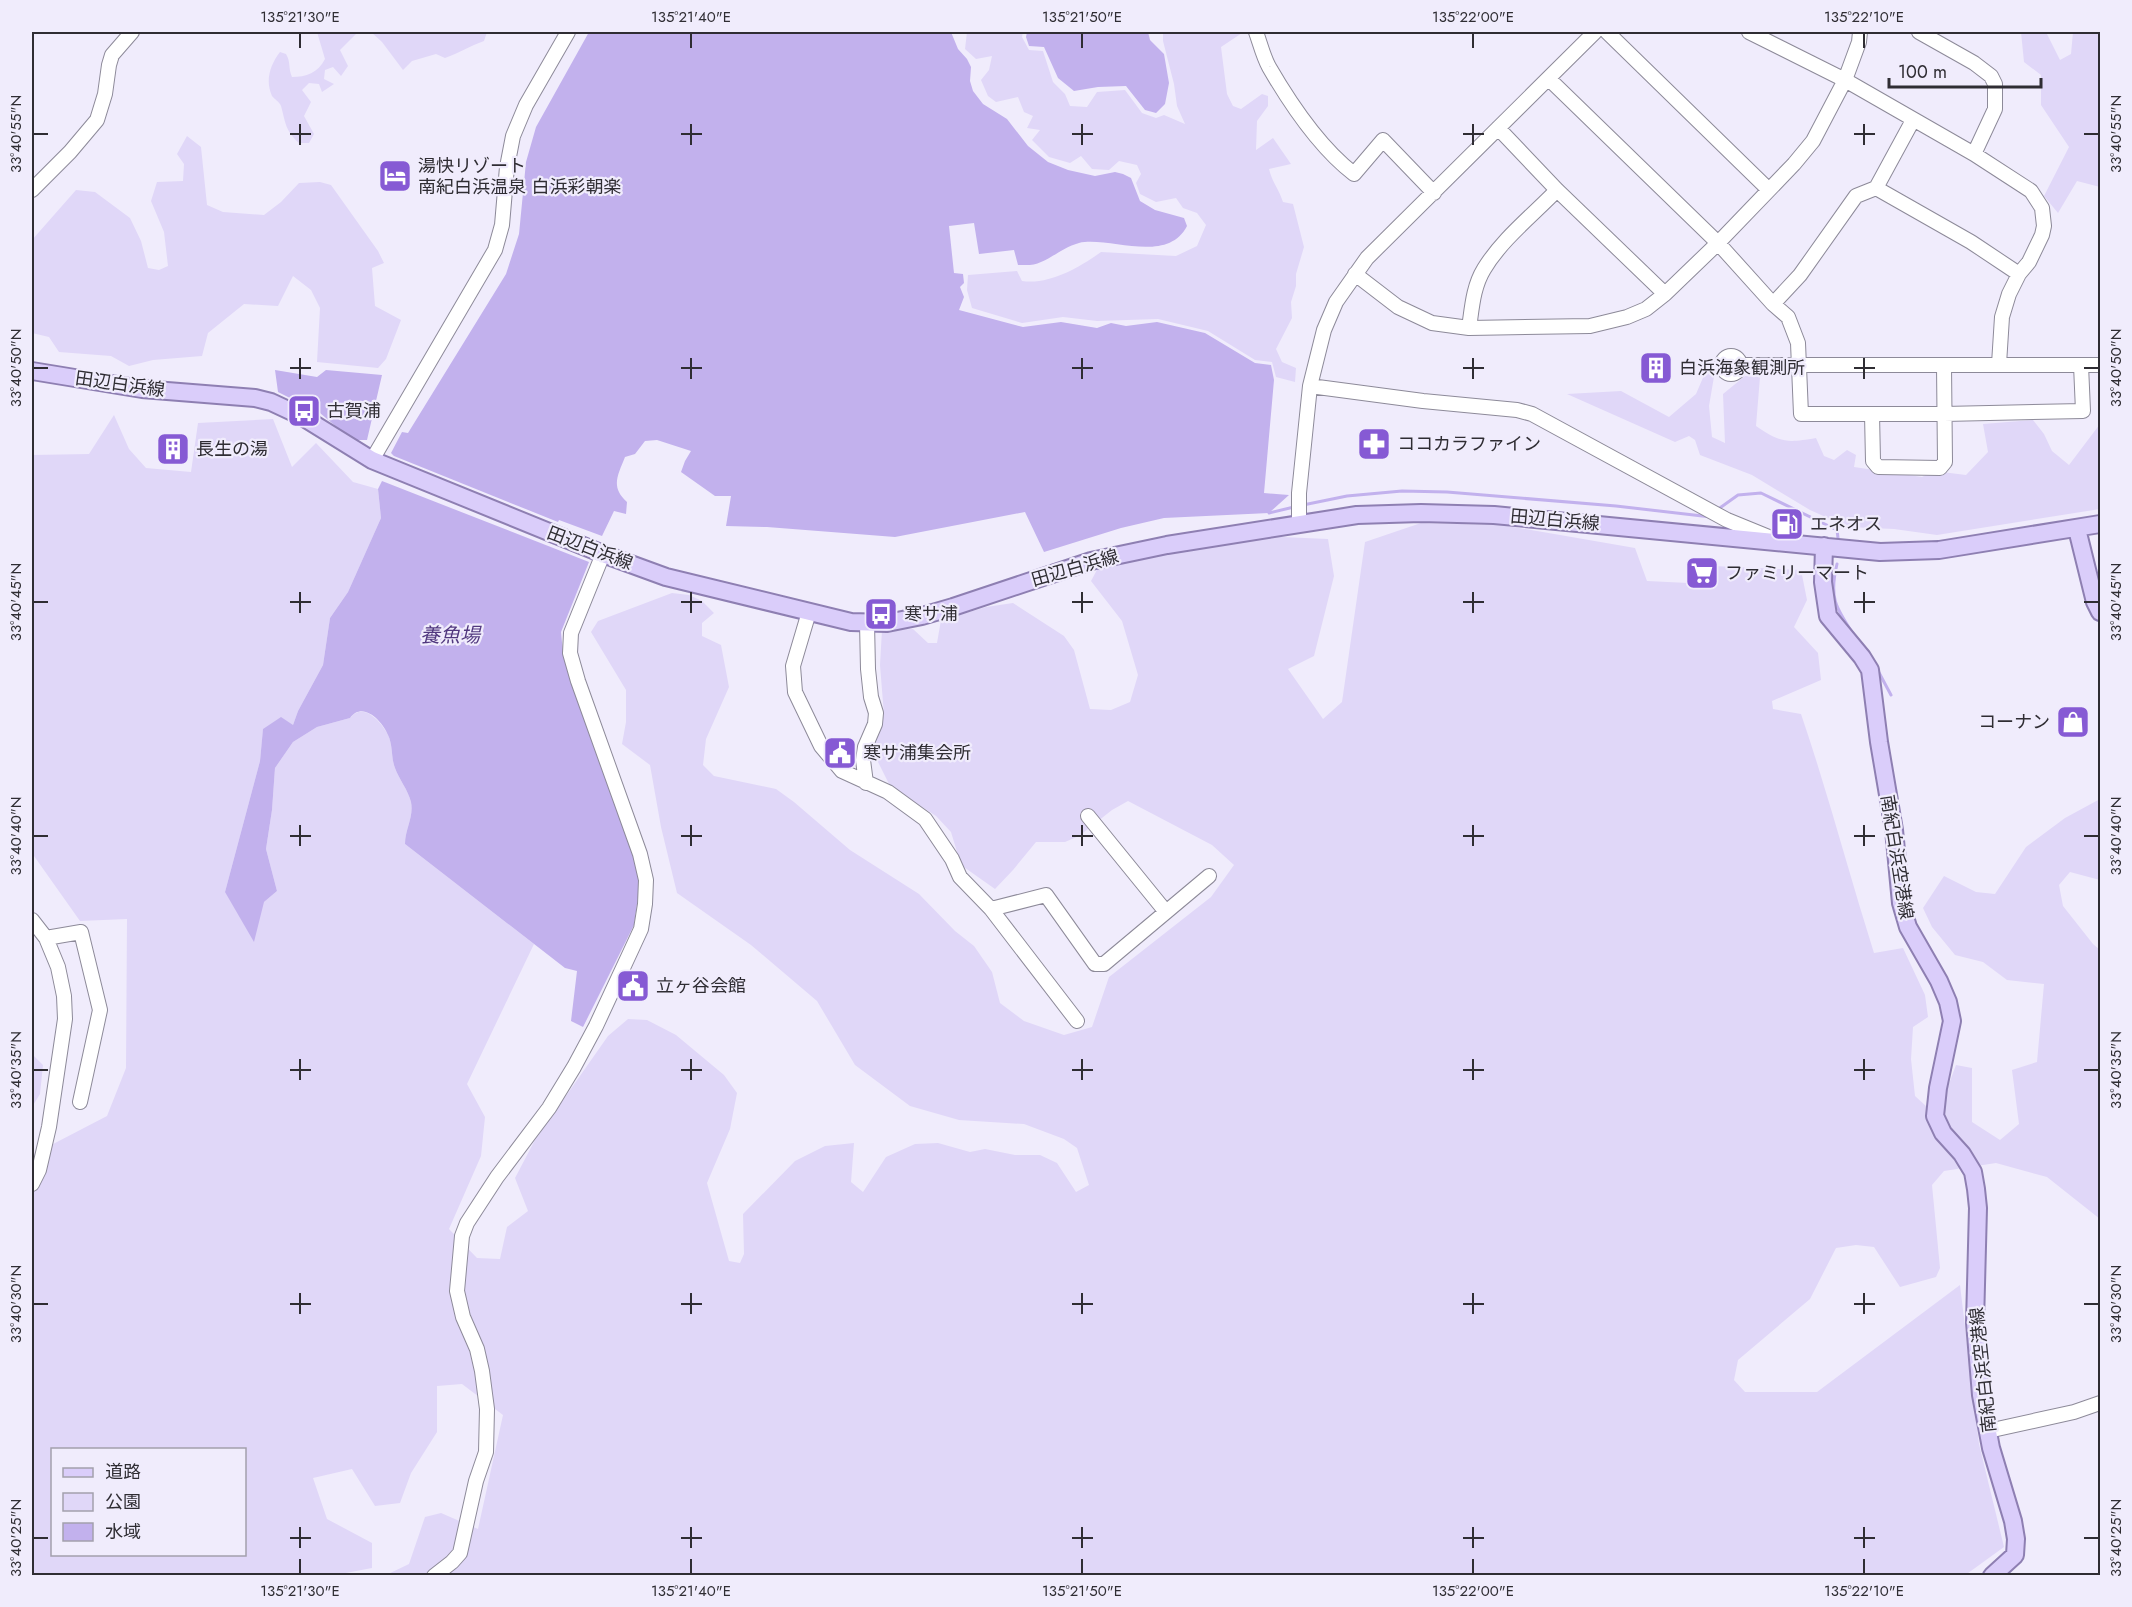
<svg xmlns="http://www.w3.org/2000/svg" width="2132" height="1607" font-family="Jost,'Noto Sans JP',sans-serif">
<rect width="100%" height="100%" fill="#f0ecfc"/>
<path fill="#e0d7f8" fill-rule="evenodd" d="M317,32H358L340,50L348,66L341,76L333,67L325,70L324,79L334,84L322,92L319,84L309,83L302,90L311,102L304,116L314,134L309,143H299C285,130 286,124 281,106C279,101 275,100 272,96C265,81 270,65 280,52L286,54C291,62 288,68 292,77C306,77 318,73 325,59Z
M371,32H487L484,41C470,46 459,53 445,58L436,54L412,61L403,70L382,42Z
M967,32H1023L1022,37L1029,50L1043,51L1053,82L1065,94L1070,106L1087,107L1097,92L1125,90L1142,113L1156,118L1164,115L1185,124L1177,106L1174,84L1163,41V32H1241L1242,33L1221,47L1227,94L1233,106L1241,109L1262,94L1268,96V106L1257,121L1256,150L1273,138L1291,164L1269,169C1272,182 1279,189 1283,202L1293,204L1304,247L1296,274V286L1291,302L1292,318L1276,349L1282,362L1296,368L1295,382L1276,377L1272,362L1255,360L1208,331L1158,319L1097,321L1063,317L1022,323L972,308L967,290L968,275L1017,271L1022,281C1050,285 1080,267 1101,252L1176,256L1197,246L1206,225L1197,213L1183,208L1176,198L1156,202L1140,194L1136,183L1141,174L1137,165L1119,161L1109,170L1092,169L1081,156L1070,163L1049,157L1032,140L1040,130L1027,128L1033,116L1024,112L1018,97L996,102L988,96L981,80L989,70L992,56L976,59L965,49Z
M2021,32H2046L2060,60L2071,54L2073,32H2100V187L2077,181L2058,213L2044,196L2069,147L2041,105V75L2024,62Z
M187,136L201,147L207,205L223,212L264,215L281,202L299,183L320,182L331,185L378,251L384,263L372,268L375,306L401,320L386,359L378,368L317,362L320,308L311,290L293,276L278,306L244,304L208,333L202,356L153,360L129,366L111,356L59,352L49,337L32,333V240L76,190L95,192L130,218L141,241L148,268L159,270L168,266L164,232L151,201L157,182L183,181L184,164L177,154Z
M1711,359H1717L1709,406L1712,437L1725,443L1723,394L1745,376L1760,377L1756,426C1781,443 1787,443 1816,438L1824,456L1834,460L1847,450L1856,455L1854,467L1922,477L1934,471L1966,475L1988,452L1983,424L2033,420L2044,434L2052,451L2069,465L2100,424V509L1937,535L1894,529L1848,527L1810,510L1752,475L1700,455L1695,440L1689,436L1675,442L1567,394L1621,391L1669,417L1696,394Z
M114,415L129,449L146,468L191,472L198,423L273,419L292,467L316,443L353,482L378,489L381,518L348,592L330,618L323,665L298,711L293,725L263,730L260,761L225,892L264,902L277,891L266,849L272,810L275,768L293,742L317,727L350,718C363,701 382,722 388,735C393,745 391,758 395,768C399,779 408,790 411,802C414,817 405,829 405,844L534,944L467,1084L485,1117L481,1156L449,1229L477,1258L500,1259L507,1227L528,1211L515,1178L535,1140L608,1036L628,1019L647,1020L676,1035L724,1075L737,1093L730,1129L707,1183L729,1261L740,1263L744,1254L743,1214L795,1161L825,1146L854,1143L851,1182L863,1192L886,1157L915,1144L938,1143L970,1152L985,1149L1015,1155H1040L1057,1163L1076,1192L1089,1185L1077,1148L1064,1139L1024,1124L959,1120L910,1106L855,1065L817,1001L751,945L677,893L661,827L650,765L622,744L626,722V690L591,632L598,621L672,593L689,595L702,601L714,613L702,623V636L721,645L729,687L706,739L703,765L714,776L776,789L794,802L850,850L919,894L955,931L974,946L992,972L1000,1003L1024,1021L1064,1035L1092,1027L1109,977L1211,897L1234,865L1212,845L1128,801L1112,810L1079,836L1065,842H1036L1013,870L995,889L961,865L951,832L936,816L890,786L871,748L884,715L880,665L882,630L913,629L928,643H937L941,620L986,607L1013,603L1064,636L1074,650L1090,709L1111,710L1130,702L1138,675L1122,621L1091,581L1098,568L1255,536L1328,539L1334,576L1314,656L1288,669L1323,719L1342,702L1365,542L1421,523L1502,525L1635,548L1647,581L1709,584L1713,566L1801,570L1807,600L1794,627L1818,653L1821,680L1772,701L1773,709L1801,714C1828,793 1849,874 1874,953L1903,948L1925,995L1928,1017L1913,1027L1911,1059L1915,1096L1927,1107L1943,1100L1956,1065L1972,1068V1122L2000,1140L2019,1124L2012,1070L2037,1062L2044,984L2007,980L1983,962L1955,955L1932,927L1923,908L1944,876L1976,892L1995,894L2026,847L2065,818L2100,799V880L2070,872L2059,885L2063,906L2093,944L2100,950V1219L2047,1177L1996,1163L1944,1171L1932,1185L1940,1268L1936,1277L1900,1287L1874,1247L1856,1245L1836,1248L1810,1299L1738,1360L1734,1380L1745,1392H1817L1960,1285L1979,1444L2004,1547L1964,1576L386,1575L409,1564L425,1517L441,1513L478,1529L503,1415L462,1384L437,1386V1432L411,1473L400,1503L375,1506L352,1469L313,1478L327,1519L372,1543V1568L330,1576L32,1575V1155L107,1116L126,1068L127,919L80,921L34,856L32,850V455L89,454ZM52,1450H244V1554H52Z
M32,1054L43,1065L40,1094L32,1107Z"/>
<path fill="#c2b1ed" d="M589,32H951L958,49L967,59L971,67L970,81L973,91L983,104L1007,119L1028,146L1048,162L1068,170L1095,176L1115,172L1123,174L1131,178L1140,201L1155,210L1184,218L1187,226C1167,265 1109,236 1079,243C1064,247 1055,256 1041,262C1034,266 1026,265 1018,265L1014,250L979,254L974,223L949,226L954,273L963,274L964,283L960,287L964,297L959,310L1023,327L1061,322L1097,328L1111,323L1126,326L1157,322L1205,333L1255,363L1271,365L1274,380L1264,493L1289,495L1269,513L1164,518L1121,528L1044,552L1025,512L895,537L767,527L726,526L731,496H715L681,472L685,461L691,451L657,440L645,441L635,454L625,457C618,475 610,487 627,502L626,514L614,511L602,536L559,520L558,522L394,456L391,453L402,432L408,433L506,274L519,234L526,162L536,127Z
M1027,32H1148L1150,40L1164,54L1169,83L1165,104L1156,113L1145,110L1126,86L1098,87L1074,91L1058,78L1044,47L1029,46L1026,37Z
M275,370L317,377L326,370L382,375L367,440H352L320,413L278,392Z
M382,481L589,562L561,632L563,653L631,847L640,883L634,925L583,1027L571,1021L577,971L565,968L405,844C405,829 414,817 411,802C408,790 399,779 395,768C391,758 393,745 388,735C383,722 363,700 350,718L317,727L293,742L275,768L272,810L266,849L277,891L264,902L254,942L225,892L260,761L263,729L281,717L293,725L298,711L323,665L330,618L348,592L381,518L378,489Z"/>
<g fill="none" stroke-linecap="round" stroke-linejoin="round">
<path stroke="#c2b1ed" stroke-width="3" d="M1303,505L1347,496L1402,491L1447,492L1616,506L1711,517
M1717,510L1738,495L1761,493L1837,530L1838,538
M1269,513L1294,507
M1837,564C1829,597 1835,607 1854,635
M1876,667L1891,695"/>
<defs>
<path id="minor" d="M1256,32C1260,43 1263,56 1269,67C1291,105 1319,147 1354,174L1383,140L1434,193
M1607,32L1769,190
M1749,32L1845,80L1974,154L2031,191L2042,208L2044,226L2042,235L2029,262L2019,274L2009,294L2002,317L1999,364
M1919,32L1974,63L1991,76L1995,84V109L1974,154
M1549,79L1718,243L1773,304L1788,317L1798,343L1801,414H1944L2083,411L2081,365
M1498,128L1557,190L1665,294
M1876,188L1971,242L2019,274
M32,190L70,152L97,120L105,94L109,65L112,55L132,32
M1355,274L1398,307L1432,323L1469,328L1590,326L1627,317L1646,309L1665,294L1718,243L1794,164L1813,141L1845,80L1859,42L1860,32
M1773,304L1800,275L1856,196L1876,188L1913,120
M1469,328C1472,308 1473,287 1484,269C1502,239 1533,215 1557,190
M1722 365a9 9 0 1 1 18 0a9 9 0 1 1-18 0Z
M1740,365H2100
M1310,386L1423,401L1517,410L1532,414L1727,520L1771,538
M1872,414L1873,461L1878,467L1940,468L1945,462L1944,366
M372,460L495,250L502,225L507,167L513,136L526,105L568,32
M1299,524V493L1310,386L1324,330L1336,302L1367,258L1595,32
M809,612L793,666L795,692L821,746L842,771L888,792L925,819L952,859L960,877L991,909L1077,1021
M866,783L863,760L865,747L875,724L876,713L871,697L868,669L867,623
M1088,816L1166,912
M991,909L1046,895L1095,964H1104L1209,876
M32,920L46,938L58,967L64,996L65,1019L49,1127L39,1170L32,1184
M46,938L81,932L100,1010L80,1102
M1988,1431L2074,1412L2100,1403
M434,1576L452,1562L460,1553L476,1481L486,1452L487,1409L482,1371L477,1349L463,1317L457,1291L462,1236L467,1223L497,1177L549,1108L574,1067L596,1026L629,955L641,929L645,904L646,880L640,854L578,681L570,653L571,633L603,554"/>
<path id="major" d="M32,371L142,389L255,398L271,402L301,416L372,460L603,554L666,577L851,622L887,623L922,616L953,607L1091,561L1167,545L1357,515L1421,513L1494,515L1880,552L1939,550L2100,524
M2077,529L2095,602L2100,612
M1824,546L1823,582L1828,616L1862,657L1870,670L1879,742L1894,830L1901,903L1908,927L1939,981L1948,1002L1952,1021L1938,1088L1935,1116L1943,1133L1962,1154L1973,1172L1976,1189L1978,1208L1975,1323L1981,1395L1991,1448L2013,1521L2016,1539L2015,1555L1992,1576"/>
</defs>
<use href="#minor" stroke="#8d8a99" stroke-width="16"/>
<use href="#major" stroke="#8e7fb2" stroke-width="20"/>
<use href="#minor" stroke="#fff" stroke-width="14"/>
<use href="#major" stroke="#dacdfa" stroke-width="16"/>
</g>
<path fill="none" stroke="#2f2d33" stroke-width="2" d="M300,33V48M691,33V48M1082,33V48M1473,33V48M1864,33V48M300,124V145M691,124V145M1082,124V145M1473,124V145M1864,124V145M33,134H48M290,134H311M681,134H702M1072,134H1093M1463,134H1484M1854,134H1875M2084,134H2099M300,358V379M691,358V379M1082,358V379M1473,358V379M1864,358V379M33,368H48M290,368H311M681,368H702M1072,368H1093M1463,368H1484M1854,368H1875M2084,368H2099M300,592V613M691,592V613M1082,592V613M1473,592V613M1864,592V613M33,602H48M290,602H311M681,602H702M1072,602H1093M1463,602H1484M1854,602H1875M2084,602H2099M300,825V846M691,825V846M1082,825V846M1473,825V846M1864,825V846M33,836H48M290,836H311M681,836H702M1072,836H1093M1463,836H1484M1854,836H1875M2084,836H2099M300,1059V1080M691,1059V1080M1082,1059V1080M1473,1059V1080M1864,1059V1080M33,1070H48M290,1070H311M681,1070H702M1072,1070H1093M1463,1070H1484M1854,1070H1875M2084,1070H2099M300,1293V1314M691,1293V1314M1082,1293V1314M1473,1293V1314M1864,1293V1314M33,1304H48M290,1304H311M681,1304H702M1072,1304H1093M1463,1304H1484M1854,1304H1875M2084,1304H2099M300,1527V1548M691,1527V1548M1082,1527V1548M1473,1527V1548M1864,1527V1548M33,1538H48M290,1538H311M681,1538H702M1072,1538H1093M1463,1538H1484M1854,1538H1875M2084,1538H2099M300,1559V1574M691,1559V1574M1082,1559V1574M1473,1559V1574M1864,1559V1574"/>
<defs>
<symbol id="hotel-square" viewBox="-11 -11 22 22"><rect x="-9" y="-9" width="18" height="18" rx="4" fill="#865ad4" stroke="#f0ecfc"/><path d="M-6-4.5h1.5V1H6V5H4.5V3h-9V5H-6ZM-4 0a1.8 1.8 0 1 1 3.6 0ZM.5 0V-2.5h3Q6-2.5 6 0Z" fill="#fff"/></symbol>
<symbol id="building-square" viewBox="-11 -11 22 22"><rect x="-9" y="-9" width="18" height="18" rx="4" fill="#865ad4" stroke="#f0ecfc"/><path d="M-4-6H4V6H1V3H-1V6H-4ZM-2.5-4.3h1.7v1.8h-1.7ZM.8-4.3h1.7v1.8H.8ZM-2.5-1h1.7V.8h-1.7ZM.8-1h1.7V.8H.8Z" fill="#fff"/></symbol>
<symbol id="bus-square" viewBox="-11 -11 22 22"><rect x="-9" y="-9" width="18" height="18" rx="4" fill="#865ad4" stroke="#f0ecfc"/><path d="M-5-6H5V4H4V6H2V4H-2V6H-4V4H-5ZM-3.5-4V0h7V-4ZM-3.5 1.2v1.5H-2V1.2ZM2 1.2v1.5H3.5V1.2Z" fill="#fff"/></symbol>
<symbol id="pharmacy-square" viewBox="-11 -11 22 22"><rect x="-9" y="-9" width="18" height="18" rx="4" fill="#865ad4" stroke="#f0ecfc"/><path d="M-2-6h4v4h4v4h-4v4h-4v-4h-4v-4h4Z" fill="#fff"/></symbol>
<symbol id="fuel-square" viewBox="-11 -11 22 22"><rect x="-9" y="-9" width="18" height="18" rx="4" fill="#865ad4" stroke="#f0ecfc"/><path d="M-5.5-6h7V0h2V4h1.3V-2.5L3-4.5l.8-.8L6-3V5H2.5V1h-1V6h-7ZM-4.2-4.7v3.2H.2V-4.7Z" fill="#fff"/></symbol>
<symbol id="supermarket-square" viewBox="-11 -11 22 22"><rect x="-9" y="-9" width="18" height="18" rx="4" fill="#865ad4" stroke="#f0ecfc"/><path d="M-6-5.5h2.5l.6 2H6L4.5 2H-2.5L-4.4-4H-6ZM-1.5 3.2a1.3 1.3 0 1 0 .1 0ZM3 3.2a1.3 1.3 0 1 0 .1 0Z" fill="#fff"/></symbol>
<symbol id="shop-square" viewBox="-11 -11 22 22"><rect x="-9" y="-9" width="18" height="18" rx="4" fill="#865ad4" stroke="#f0ecfc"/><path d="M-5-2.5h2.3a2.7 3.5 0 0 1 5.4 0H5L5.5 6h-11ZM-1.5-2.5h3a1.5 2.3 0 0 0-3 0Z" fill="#fff"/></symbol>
<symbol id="civic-square" viewBox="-11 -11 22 22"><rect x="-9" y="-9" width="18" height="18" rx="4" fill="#865ad4" stroke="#f0ecfc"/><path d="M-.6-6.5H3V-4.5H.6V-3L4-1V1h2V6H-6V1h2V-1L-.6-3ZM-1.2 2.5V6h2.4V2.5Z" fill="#fff"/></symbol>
</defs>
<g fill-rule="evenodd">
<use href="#hotel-square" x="376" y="157" width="38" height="38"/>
<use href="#building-square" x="1637" y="349" width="38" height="38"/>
<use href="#bus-square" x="285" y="392" width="38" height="38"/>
<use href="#pharmacy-square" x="1355" y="425" width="38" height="38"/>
<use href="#building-square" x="154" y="430" width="38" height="38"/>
<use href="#fuel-square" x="1768" y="505" width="38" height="38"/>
<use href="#supermarket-square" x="1683" y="554" width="38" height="38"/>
<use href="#bus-square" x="862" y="595" width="38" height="38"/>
<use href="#shop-square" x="2054" y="703" width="38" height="38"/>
<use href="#civic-square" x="821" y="734" width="38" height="38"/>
<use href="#civic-square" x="614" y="967" width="38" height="38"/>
</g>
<g text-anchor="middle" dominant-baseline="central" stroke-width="4.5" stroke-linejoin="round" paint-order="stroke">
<g font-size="18" fill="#2f2d33" stroke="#f0ecfc" text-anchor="start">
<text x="418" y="166">湯快リゾート<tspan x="418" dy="21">南紀白浜温泉 白浜彩朝楽</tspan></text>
<text x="1679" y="368">白浜海象観測所</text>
<text x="327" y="411">古賀浦</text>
<text x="1397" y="444">ココカラファイン</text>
<text x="196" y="449">長生の湯</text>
<text x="1810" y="524">エネオス</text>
<text x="1725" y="573">ファミリーマート</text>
<text x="904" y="614">寒サ浦</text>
<text x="2050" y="722" text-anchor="end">コーナン</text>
<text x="863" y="753">寒サ浦集会所</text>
<text x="656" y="986">立ヶ谷会館</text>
</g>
<g font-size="18" fill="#2f2d33" stroke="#f0ecfc">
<text transform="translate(120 384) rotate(8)">田辺白浜線</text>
<text transform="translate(1555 520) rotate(5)">田辺白浜線</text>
<text transform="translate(590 548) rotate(21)">田辺白浜線</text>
<text transform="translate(1075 568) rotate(-16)">田辺白浜線</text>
<text transform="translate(1897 857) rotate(81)">南紀白浜空港線</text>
<text transform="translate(1983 1370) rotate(-96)">南紀白浜空港線</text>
</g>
<g font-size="20" font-style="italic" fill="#51387f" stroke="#f0ecfc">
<text x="450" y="635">養魚場</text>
</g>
</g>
<rect width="2132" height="1607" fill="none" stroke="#f0ecfc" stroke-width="66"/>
<rect x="51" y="1448" width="195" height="108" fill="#f0ecfc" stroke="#a3a0ac" stroke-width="1.5"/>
<rect x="63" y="1468" width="30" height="9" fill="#dacdfa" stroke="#a3a0ac" stroke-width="1.5"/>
<text x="105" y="1478" font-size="18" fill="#2f2d33">道路</text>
<rect x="63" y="1493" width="30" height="18" fill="#e0d7f8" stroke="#a3a0ac" stroke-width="1.5"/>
<text x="105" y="1508" font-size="18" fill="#2f2d33">公園</text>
<rect x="63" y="1523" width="30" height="18" fill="#c2b1ed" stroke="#a3a0ac" stroke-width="1.5"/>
<text x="105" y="1538" font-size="18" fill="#2f2d33">水域</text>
<path d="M1889 78v9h152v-9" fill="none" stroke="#2f2d33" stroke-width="3"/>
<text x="1898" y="78" font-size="18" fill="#2f2d33" stroke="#f0ecfc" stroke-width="4.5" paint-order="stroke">100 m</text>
<rect x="33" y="33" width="2066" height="1541" fill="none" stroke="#2f2d33" stroke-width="2"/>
<g font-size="15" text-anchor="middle" fill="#2f2d33">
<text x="300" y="22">135°21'30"E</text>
<text x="691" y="22">135°21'40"E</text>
<text x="1082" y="22">135°21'50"E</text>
<text x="1473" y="22">135°22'00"E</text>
<text x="1864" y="22">135°22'10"E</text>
<text transform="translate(16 134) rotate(-90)" y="5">33°40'55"N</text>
<text transform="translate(2116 134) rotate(-90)" y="5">33°40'55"N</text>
<text transform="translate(16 368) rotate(-90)" y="5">33°40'50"N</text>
<text transform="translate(2116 368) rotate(-90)" y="5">33°40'50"N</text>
<text transform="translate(16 602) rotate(-90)" y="5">33°40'45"N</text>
<text transform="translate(2116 602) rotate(-90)" y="5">33°40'45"N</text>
<text transform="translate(16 836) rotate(-90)" y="5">33°40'40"N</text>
<text transform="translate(2116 836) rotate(-90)" y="5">33°40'40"N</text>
<text transform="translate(16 1070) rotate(-90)" y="5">33°40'35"N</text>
<text transform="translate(2116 1070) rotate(-90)" y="5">33°40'35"N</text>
<text transform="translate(16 1304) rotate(-90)" y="5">33°40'30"N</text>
<text transform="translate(2116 1304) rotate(-90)" y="5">33°40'30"N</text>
<text transform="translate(16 1538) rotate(-90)" y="5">33°40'25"N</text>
<text transform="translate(2116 1538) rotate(-90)" y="5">33°40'25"N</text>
<text x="300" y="1596">135°21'30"E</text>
<text x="691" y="1596">135°21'40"E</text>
<text x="1082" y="1596">135°21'50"E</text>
<text x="1473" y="1596">135°22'00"E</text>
<text x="1864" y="1596">135°22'10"E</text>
</g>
</svg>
